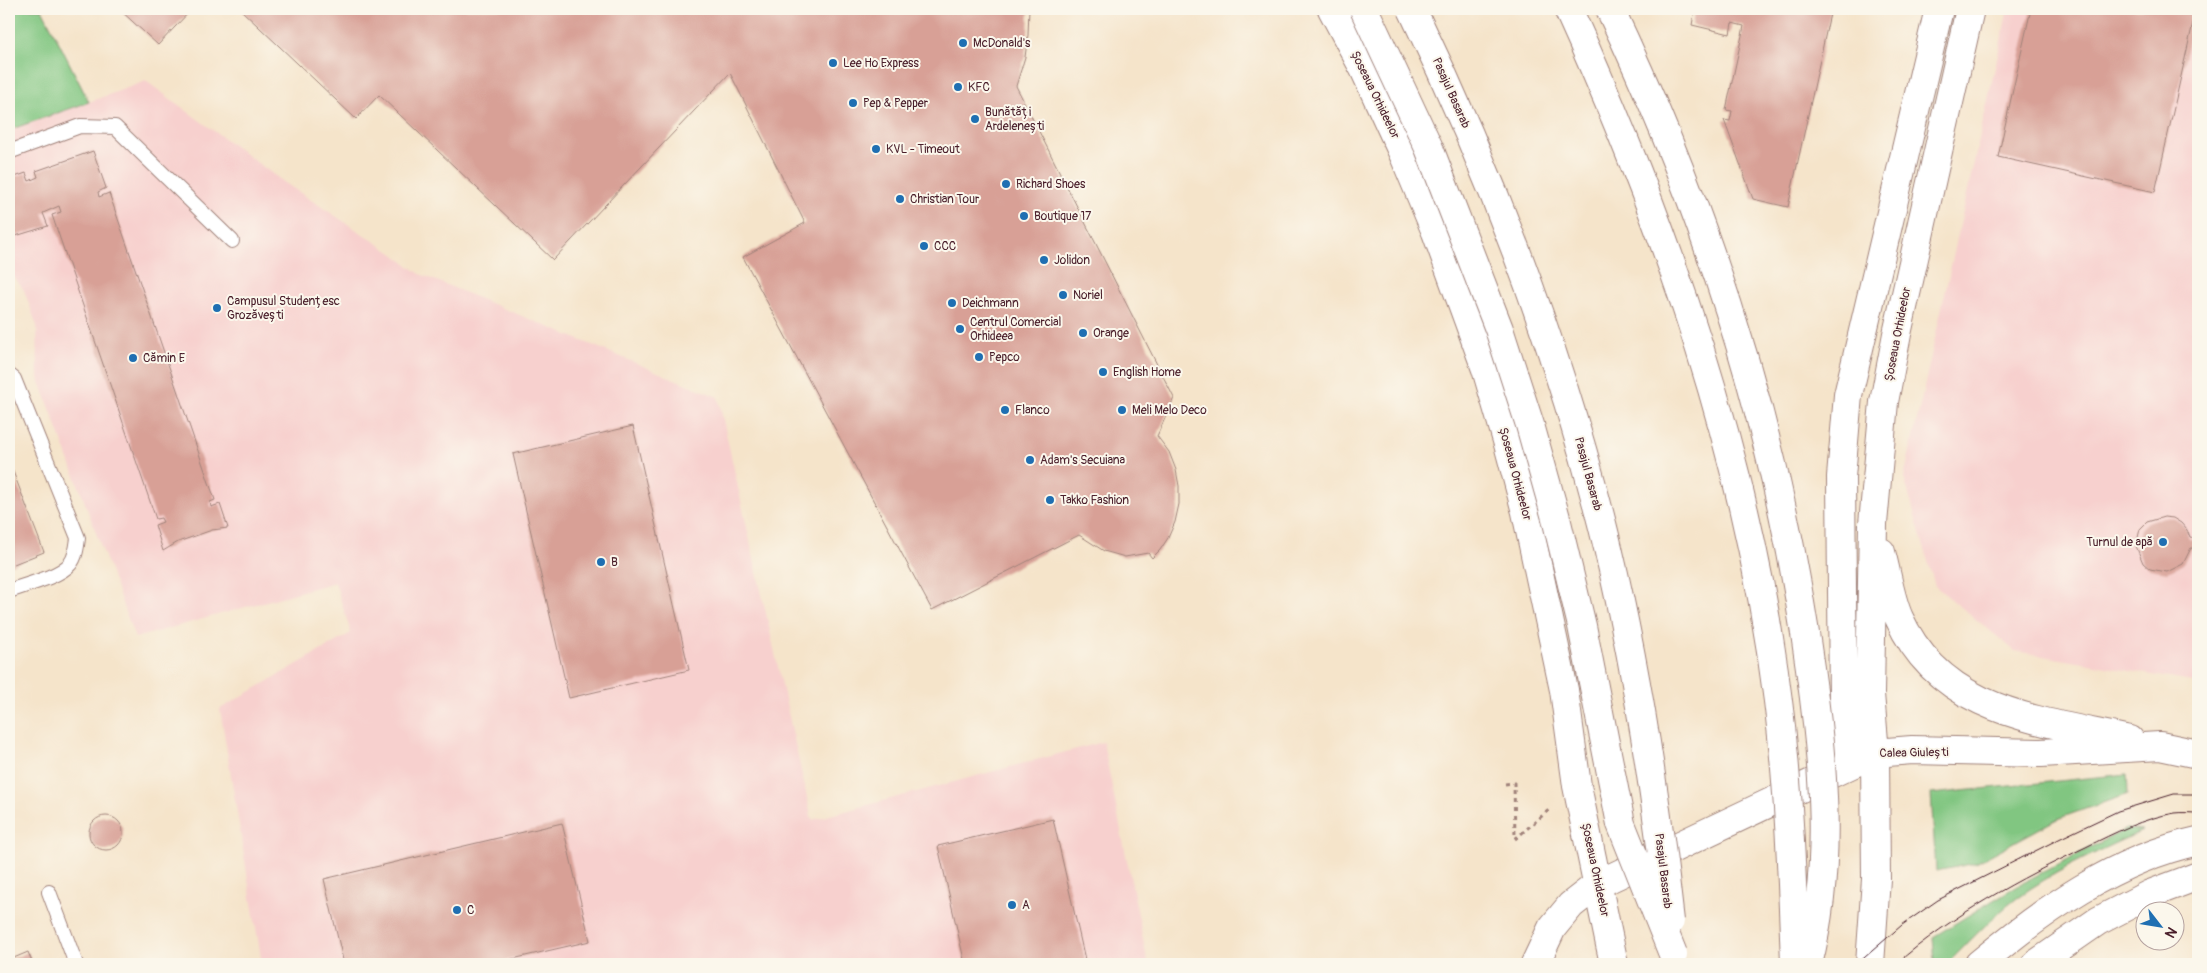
<svg xmlns="http://www.w3.org/2000/svg" width="2207" height="973" font-family="Pangolin,sans-serif">
<rect width="100%" height="100%" fill="#fbf7ec"/>
<filter id="ink" filterUnits="userSpaceOnUse"><feTurbulence type="fractalNoise" baseFrequency=".02" numOctaves="2"/><feDisplacementMap in="SourceGraphic" scale="10" xChannelSelector="R" yChannelSelector="G"/><feConvolveMatrix kernelMatrix="1 2 1 2 8 2 1 2 1" color-interpolation-filters="sRGB"/></filter>
<filter id="wash" filterUnits="userSpaceOnUse"><feTurbulence type="fractalNoise" baseFrequency=".0096" numOctaves="4" result="noise"/><feDisplacementMap in="SourceGraphic" scale="20" xChannelSelector="R" yChannelSelector="G"/><feGaussianBlur stdDeviation="1.12" result="paint"/><feColorMatrix in="noise" values="0 0 0 0 0 0 0 0 0 0 0 0 0 0 0 0 0 1.4 0 .05"/><feComposite in="paint" operator="in"/></filter>
<g filter="url(#wash)">
<rect width="100%" height="100%" fill="#f5e4ca"/>
<path fill="#f7d0ce" d="M9,9H42L89,102L146,81L285,183L392,253L420,274L718,397L812,820L1103,742L1148,964H262L220,709L351,633L335,582L135,638L38,376L37,326L24,290L9,270Z
M2008,9H2198V683L2015,651L1935,586L1904,478Z"/>
<path fill="#81c681" stroke="#667256" d="M9,9H42L89,102L9,130Z
M2127,774L2128,794L2057,819L1976,863L1936,871L1931,794Z
M2126,829L2142,831C2104,849 2065,866 2030,889C1999,909 1973,938 1947,964H1935L1933,937L2018,885Z"/>
<g id="blocks">
<path fill="#d8a096" d="M119,9H192L158,45Z
M240,9H1029L1028,35L1025,57L1016,86L1174,398L1157,436L1169,452L1176,470L1179,486V504L1175,522L1168,538L1160,550L1152,558L1148,553L1125,557L1104,551L1079,535L932,610L743,257L805,223L730,73L553,260L379,95L356,119Z
M1695,9H1831L1788,207L1753,199L1724,120L1730,121L1732,111L1726,110L1744,26L1732,23L1730,34L1692,25Z
M2031,9H2171L2195,14L2155,192L1998,157Z
M93,151L106,188L98,192L99,197L109,193L215,500L210,502L211,507L220,504L228,528L212,530L178,542L163,551L155,525L163,522L161,518L156,519L52,215L61,212L59,206L43,213L48,226L9,238V179L26,173L29,181L38,177L36,171Z
M633,426L689,670L569,698L513,454Z
M9,461L44,552L9,566Z
M2164,517L2173,518L2181,523L2187,530L2190,538L2198,540V549L2191,548L2183,564L2167,572L2150,569L2143,563L2136,546L2140,529L2147,522Z
M89 833a17 17 0 1 1 34 0a17 17 0 1 1-34 0Z
M1053,819L1086,964H965L938,846Z
M562,823L590,941L491,964H344L324,879Z
M28,952L33,964H9V960Z"/>
</g>
</g>
<g filter="url(#ink)">
<use href="#blocks" fill-opacity="0" stroke="#a0827a" stroke-width="1"/>
<g fill="none" stroke-linecap="round" stroke-linejoin="round">
<defs>
<path id="lane" d="M9,152L80,126L115,127L232,241
M9,375L14,379L78,538C77,546 76,557 70,564C59,577 25,585 9,591
M49,892L76,964"/>
<path id="secondary" d="M1332,9L1364,69L1405,158L1436,232L1486,369L1508,444L1526,512L1564,690L1577,786L1614,964
M1881,552C1887,573 1890,598 1899,618C1941,713 2040,720 2130,740
M1849,764L1843,703L1841,477L1848,395L1939,9
M1535,964L1552,928L1571,905L1598,884L1875,753L1912,750L2041,753L2160,746L2198,754
M1870,964L1876,879L1875,753L1870,694L1873,524L1884,402L1897,334L1970,9
M1979,964C2043,910 2115,859 2198,841
M2036,964L2098,921L2150,894L2198,876"/>
</defs>
<use href="#lane" stroke="#a0827a" stroke-width="16"/>
<use href="#secondary" stroke="#a0827a" stroke-width="30"/>
<path stroke="#a0827a" stroke-width="3" stroke-dasharray="4 4" stroke-linecap="butt" d="M1505,784L1514,783L1515,838
M1515,839L1550,809"/>
<use href="#lane" stroke="#fff" stroke-width="14"/>
<use href="#secondary" stroke="#fff" stroke-width="28"/>
<path stroke="#4a1f2b" stroke-width="1" d="M1857,964L1902,925L1938,900L2061,838L2118,811L2174,794H2198
M1896,964C1952,915 2019,879 2086,847C2114,833 2144,818 2175,813C2183,812 2191,813 2198,813"/>
<defs>
<path id="primary-bridge" d="M1364,9L1429,148L1499,329L1530,425L1556,518L1582,626L1621,824L1673,954
M1412,9C1495,181 1563,361 1608,548C1637,670 1656,796 1670,921
M1568,9C1668,229 1748,460 1778,701C1789,788 1792,877 1795,964
M1610,9C1709,217 1779,439 1810,668C1824,767 1833,867 1808,964"/>
</defs>
<use href="#primary-bridge" stroke="#a0827a" stroke-width="30" stroke-linecap="butt"/>
<use href="#primary-bridge" stroke="#fff" stroke-width="28"/>
</g>
</g>
<g fill="#1f6fb2" stroke="#fbf7ec" stroke-width="2">
<circle cx="963" cy="43" r="5"/>
<circle cx="833" cy="63" r="5"/>
<circle cx="958" cy="87" r="5"/>
<circle cx="853" cy="103" r="5"/>
<circle cx="975" cy="119" r="5"/>
<circle cx="876" cy="149" r="5"/>
<circle cx="1006" cy="184" r="5"/>
<circle cx="900" cy="199" r="5"/>
<circle cx="1024" cy="216" r="5"/>
<circle cx="924" cy="246" r="5"/>
<circle cx="1044" cy="260" r="5"/>
<circle cx="1063" cy="295" r="5"/>
<circle cx="952" cy="303" r="5"/>
<circle cx="217" cy="308" r="5"/>
<circle cx="960" cy="329" r="5"/>
<circle cx="1083" cy="333" r="5"/>
<circle cx="979" cy="357" r="5"/>
<circle cx="133" cy="358" r="5"/>
<circle cx="1103" cy="372" r="5"/>
<circle cx="1005" cy="410" r="5"/>
<circle cx="1122" cy="410" r="5"/>
<circle cx="1030" cy="460" r="5"/>
<circle cx="1050" cy="500" r="5"/>
<circle cx="2163" cy="542" r="5"/>
<circle cx="601" cy="562" r="5"/>
<circle cx="1012" cy="905" r="5"/>
<circle cx="457" cy="910" r="5"/>
</g>
<g text-anchor="middle" dominant-baseline="central" stroke-width="4" stroke-linejoin="round" paint-order="stroke">
<g font-size="12" fill="#4a1f2b" stroke="#fbf7ec" text-anchor="start">
<text x="973" y="43">McDonald's</text>
<text x="843" y="63">Lee Ho Express</text>
<text x="968" y="87">KFC</text>
<text x="863" y="103">Pep &amp; Pepper</text>
<text x="985" y="112">Bunătăți<tspan x="985" dy="14">Ardelenești</tspan></text>
<text x="886" y="149">KVL - Timeout</text>
<text x="1016" y="184">Richard Shoes</text>
<text x="910" y="199">Christian Tour</text>
<text x="1034" y="216">Boutique 17</text>
<text x="934" y="246">CCC</text>
<text x="1054" y="260">Jolidon</text>
<text x="1073" y="295">Noriel</text>
<text x="227" y="301">Campusul Studențesc<tspan x="227" dy="14">Grozăvești</tspan></text>
<text x="962" y="303">Deichmann</text>
<text x="970" y="322">Centrul Comercial<tspan x="970" dy="14">Orhideea</tspan></text>
<text x="1093" y="333">Orange</text>
<text x="989" y="357">Pepco</text>
<text x="143" y="358">Cămin E</text>
<text x="1113" y="372">English Home</text>
<text x="1015" y="410">Flanco</text>
<text x="1132" y="410">Meli Melo Deco</text>
<text x="1040" y="460">Adam's Secuiana</text>
<text x="1060" y="500">Takko Fashion</text>
<text x="2153" y="542" text-anchor="end">Turnul de apă</text>
<text x="611" y="562">B</text>
<text x="1022" y="905">A</text>
<text x="467" y="910">C</text>
</g>
<g font-size="12" fill="#4a1f2b" stroke="#fbf7ec">
<text transform="translate(1451 93) rotate(66)">Pasajul Basarab</text>
<text transform="translate(1375 95) rotate(64)">Șoseaua Orhideelor</text>
<text transform="translate(1898 334) rotate(-79)">Șoseaua Orhideelor</text>
<text transform="translate(1515 474) rotate(75)">Șoseaua Orhideelor</text>
<text transform="translate(1588 474) rotate(75)">Pasajul Basarab</text>
<text transform="translate(1914 753) rotate(-1)">Calea Giulești</text>
<text transform="translate(1595 870) rotate(78)">Șoseaua Orhideelor</text>
<text transform="translate(1663 871) rotate(83)">Pasajul Basarab</text>
</g>
</g>
<rect width="2207" height="973" fill="none" stroke="#fbf7ec" stroke-width="30"/>
<g transform="translate(2160 926) rotate(121)"><circle r="24" fill="#fbf7ec" stroke="#b4a19f"/>
<path d="M0-4L9 19L0 12L-9 19Z" fill="#1f6fb2"/>
<text y="-8" font-size="14" font-weight="bold" text-anchor="middle" fill="#4a1f2b">N</text>
</g>
</svg>
